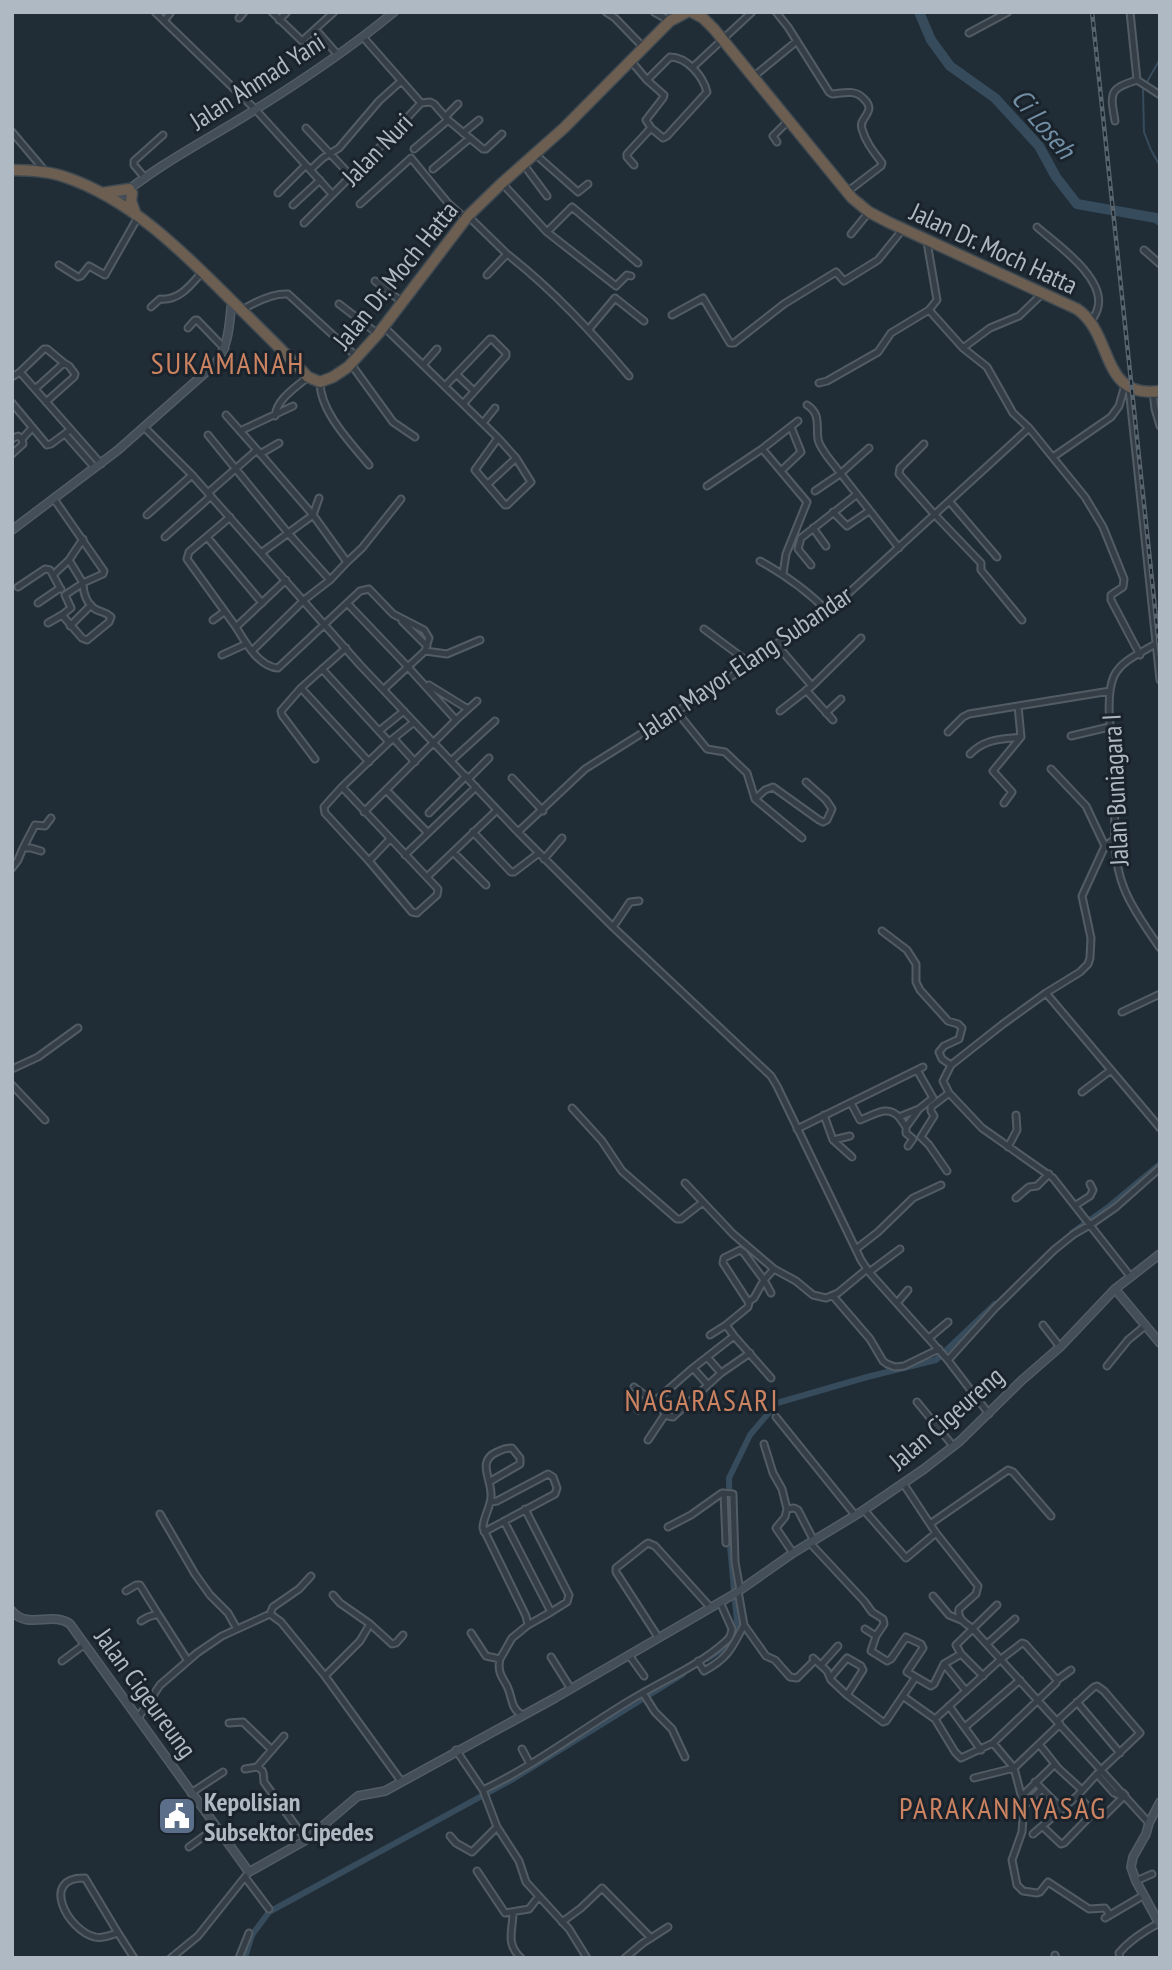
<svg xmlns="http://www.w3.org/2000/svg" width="1172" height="1970" font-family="'PT Sans Narrow',sans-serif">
<rect width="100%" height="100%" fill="#212d36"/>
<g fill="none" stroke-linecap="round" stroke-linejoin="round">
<path stroke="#364b5c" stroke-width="2" d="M1160,59L1143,89L1144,132L1151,150L1160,166"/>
<path stroke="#364b5c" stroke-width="6" d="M1072,1233L1107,1208L1160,1164
M707,1659L719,1651L738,1633L730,1546L729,1478L750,1435L777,1403L867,1377L936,1360L995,1304
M245,1958L252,1935L269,1912L513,1779L683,1674"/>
<path stroke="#364b5c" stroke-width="10" d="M919,12L931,40L950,66L995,98L1039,146L1056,177L1077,204L1156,218L1160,221"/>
<defs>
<path id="street" d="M155,12L255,109L332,194
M272,12L302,41L334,12
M606,12L615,18L643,47
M654,12L670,21
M776,12L788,27L829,92L832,94C844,93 855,89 864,99C866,101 869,104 869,108C868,117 859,120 862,129C866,143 874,152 882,163L881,166L847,192
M1130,12L1137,80L1160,95
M239,18L244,12
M279,20L287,12
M164,21L171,12
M316,30L338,55
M969,33L1008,12
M363,37L421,103
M670,57C687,57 703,76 707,92L667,136L663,138L651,128L646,120L663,98L664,95L647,80Z
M631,61L647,80
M693,67L752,12
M753,77L797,41
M421,103L430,102L434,104L448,120L483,149H486L502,134
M446,116L458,104
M1115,121C1110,92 1109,89 1137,80
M306,128L351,176
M12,132L45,171
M463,133L479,120
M777,142L773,136L789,120
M414,149L448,120
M535,154L578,192L588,184
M524,165L547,196
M634,165L627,157V154L651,128
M433,169L470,138
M310,170L323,158L339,148L379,101L400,82
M145,178L134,165V161L163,135
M502,183L547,232L616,286L627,275L631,276
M278,193L305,166
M360,204L411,158L448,203L466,219
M293,205L320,180
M468,216L507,254L487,275
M304,223L378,149L421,103
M1037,227C1056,244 1105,277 1098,307C1097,312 1094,317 1091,321
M547,232L572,207L638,263
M851,234L869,212
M927,242L937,300L929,310L963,348L987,367L1013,413L1029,428L1085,497L1103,527L1124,579L1123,587L1111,595V600L1140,655
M1144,250L1160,264
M507,254C553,290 591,331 629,376
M59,265L78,277L81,276L89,266L105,275L138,217
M375,281L402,302
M339,304L378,334
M151,307L160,299C179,301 191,285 203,271
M242,310C255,302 273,293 288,294L357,357
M672,315L703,298L730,343H734L784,304L836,272L844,281L878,260L903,229
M384,327L498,438L516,458L531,482L507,505H505L475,470L498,438
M188,328L195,320H197L225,349
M589,329L615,298L644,321
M963,348L990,328L1019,316L1043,293
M351,364L393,422L415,437
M423,365L437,349
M20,372L44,349H47L64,363L35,389
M456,374L474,391
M12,377L20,372L101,464
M320,382C320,412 351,443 369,465
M819,383L827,381L878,352L891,333L929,310
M445,386L490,339H492L506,353V356L463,404
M1129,388L1160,680
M1153,392L1155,409L1160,426
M46,402L74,377L75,374L69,366L64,363
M12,403L47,445L51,444L70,430
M807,405C821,414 816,425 818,439C819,445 823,450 827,456L899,548
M275,416C277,399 295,388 308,377
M483,423L495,408
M145,428L192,475L360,665L518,832L613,927L771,1076L777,1086L861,1260L869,1272L947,1359L989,1414
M240,431L293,406
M65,434L95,468
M208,435L288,533L330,580L304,600L252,651
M12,439L18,436L22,439
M924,444L900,468L899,474L935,515L981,563V570L1022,620
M762,449L798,421
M257,450L313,515L261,553
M12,454L23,444L22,439L32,428
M260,454L279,443
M1053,457L1111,417L1119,406L1125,385
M781,471L801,452L791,427
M488,484L516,458
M707,486L762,449L764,451L807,502L786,554L783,574
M815,491L840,474L869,448
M208,493L257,450L226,415
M319,498L313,515L347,562L330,580
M950,502L997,557
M833,512L847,526L869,511
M147,515L192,475
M230,517L189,552L187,559L236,627L286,580
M813,528L826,546
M165,537L211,496
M207,537L262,603
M760,561C785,575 808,591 828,612
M347,562L362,548L401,499
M811,565L798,549L801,538L856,495
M18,587L45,569L50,570L53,575
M60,588L53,575L69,560L83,539
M38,603L60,588L61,589
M347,603L408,667L456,720L364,812
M62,615L71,608L65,595L83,583L69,560
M213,620L224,612
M402,621L427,646
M48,623L62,615L82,638L87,640L109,622L111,617C105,611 102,613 95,609C87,604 83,593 83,583L103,574L104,571L54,499
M70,626L91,605
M236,627C245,642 259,667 278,668L360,591L369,589L393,614L424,630L429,638L425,651L384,689
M704,629L751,664
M1160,641C1144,652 1122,659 1114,676C1103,699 1114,752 1115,777C1116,814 1110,854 1124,888C1131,907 1148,931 1160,948
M776,644L812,686
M425,651L447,654L480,640
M222,655L246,644
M322,669L389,742
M429,685L468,709
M301,688L369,762
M806,690L833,720
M780,711L812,686L861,638
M677,712L707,749L725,752L747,773L755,799L802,838
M826,713L841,699
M456,720L477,701
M379,731L404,711
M948,732L963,717L969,714L1018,706
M1071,736L1109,727
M394,739L415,762
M970,754C986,738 1000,740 1021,737
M315,759L282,715L281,711L301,688L346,648
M452,760L495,721
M1051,769L1086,806L1105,846
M512,778L543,811
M468,779L489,758
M342,787L438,889L437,895L417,913L412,912L369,861L390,839
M386,790L428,833
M755,799L765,790L773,787L819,820L823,822L827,820L832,809L826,800L806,782
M1004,803L1012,792L993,771L1021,737L1018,706L1110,691
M429,813L466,776
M473,832L511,872H514L539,853
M518,832L585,769L690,703L751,664L776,644L828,612L1029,428
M1115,839L1105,846L1082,896L1091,938L1090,958L1088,964L1080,972L1046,993L1003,1024L951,1065L943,1081L949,1093L982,1128L1053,1178L1130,1276
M23,848L35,825L45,826L51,818
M453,852L486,885
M405,855L476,787
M544,859L562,838
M369,861L325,813L324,807L342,787L389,742L414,722
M12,868L18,860L23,848H31L41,851
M427,877L497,810
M613,927L630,902L639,901
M882,931L907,950L916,964V982L920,990L948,1021L958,1024L962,1028L959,1039L944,1046L939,1052L942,1059L951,1065
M1046,993L1160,1128
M1122,1012L1160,994
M12,1069L38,1057L78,1028
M917,1070L933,1098L919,1109L899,1117L906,1127L919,1109
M12,1085L45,1120
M1082,1092L1111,1070
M851,1103L860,1120C874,1115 887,1104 899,1117
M572,1108L602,1141L622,1171L677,1219H681L703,1202
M824,1115L833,1140L852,1157
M906,1127V1133L913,1139L908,1146
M797,1129L923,1067
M833,1140L850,1136
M1008,1147L1017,1130L1016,1115
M947,1171L929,1145L921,1137L934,1116L931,1111V1107L949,1093
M685,1183L733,1234L774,1269
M1016,1198L1029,1187L1037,1186L1049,1174
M1076,1205L1090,1196L1093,1190L1090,1184
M856,1249L878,1232L913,1198L941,1185
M869,1272L900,1249
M833,1296L870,1339L883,1361L887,1364L895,1367L904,1366L939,1349
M748,1302L754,1298L764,1280L771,1293
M897,1303L908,1290
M1043,1325L1060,1347
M710,1335L726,1325
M734,1336L771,1378
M929,1338L948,1322
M707,1357L721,1373
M948,1360L995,1308L1054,1250L1074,1234L1093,1223L1116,1207L1160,1168
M1107,1366L1128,1340L1145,1326
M708,1385L721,1373L750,1353
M634,1387L654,1402L668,1416L673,1417L708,1385L693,1368
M654,1402L693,1368L734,1336L726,1325L748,1307L749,1303L723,1263L724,1258L740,1250L744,1253L764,1280L774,1269L796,1281L813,1295L826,1298L838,1293L867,1269
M917,1402L953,1446
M638,1410L647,1397
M776,1417L855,1515
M648,1440L666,1413
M764,1444L773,1473L782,1489L787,1509L785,1517L776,1528L793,1553
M489,1482L520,1464V1458L512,1448C506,1448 503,1449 497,1452C476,1461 492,1479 491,1496C491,1507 483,1517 483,1528L526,1616L528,1625L512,1638L500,1659
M903,1483L936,1533L978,1586L976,1594L959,1609C957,1619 965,1623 972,1628L1149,1823
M724,1493L726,1543
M787,1509L794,1508L798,1510L814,1541
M864,1510L906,1558L936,1533
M160,1514L195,1574L210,1595L228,1613L237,1629
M504,1521L551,1612L567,1602L569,1595L525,1509
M930,1524L1008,1470L1013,1472L1051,1516
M668,1527L691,1515L722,1493L733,1494L735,1562L740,1590
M484,1532L555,1494L557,1488L553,1477L548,1474L497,1501L491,1502
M810,1543L864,1601L872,1612L883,1619L884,1624L876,1636
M126,1591L136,1585H140L158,1614
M738,1591L744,1625L766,1656L775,1660L790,1677L797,1678L815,1660
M333,1595L340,1603L370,1624L392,1644L396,1643L403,1635
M933,1596L949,1615L961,1620
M270,1614L273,1607L299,1589L311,1576
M141,1621L148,1617L158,1614L188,1661
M528,1625L551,1612
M865,1629L876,1636L871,1651L887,1661L891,1659L906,1637L921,1644L923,1648L907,1672L931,1686L934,1684L944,1664
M471,1633L486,1656L500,1659C497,1671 502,1677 507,1686C513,1698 510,1708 522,1715
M658,1637L616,1572V1568L645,1545L648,1543L655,1546L710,1607
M987,1644L1015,1619
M961,1654L944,1664L966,1691
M629,1655L644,1676
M551,1657L571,1689
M813,1658L827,1671L831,1680L847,1695L883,1722L886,1721L915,1678
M62,1661L85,1644
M698,1661L704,1671C728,1658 732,1648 744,1625
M821,1665L838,1646
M325,1676L360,1641L370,1624
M983,1676L961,1654L956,1645L997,1605
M830,1678L847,1658L861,1666L863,1670L847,1695
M1057,1680L1071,1670
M643,1693L655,1712L672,1729L685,1757
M904,1697L935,1719L955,1752L961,1758L993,1743L1056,1683L1057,1680L1025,1644L1022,1643L1001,1659L935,1719
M1077,1702L1120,1753
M949,1706L981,1750
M138,1718L160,1685L197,1653L222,1636L270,1614L281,1622L325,1676L401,1781
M229,1723L243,1722L272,1750
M965,1727L1020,1680
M993,1743L1014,1768L1024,1806L1022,1832L1012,1860L1017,1885L1023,1891L1037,1893L1040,1892L1048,1882L1089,1909L1105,1908L1110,1915
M1039,1744L1058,1768L1082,1790
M522,1749L530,1764
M456,1750L483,1790L497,1827L519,1861L526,1882L569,1929L587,1958
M257,1767L284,1736
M245,1769L257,1767C265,1771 263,1773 264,1782L306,1840
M1097,1774L1114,1793L1119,1795L1123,1793
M974,1778L1014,1768L1060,1724
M1035,1782L1062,1809
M483,1790C535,1765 581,1730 629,1701C661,1681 697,1667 725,1642C730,1638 731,1635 732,1629L720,1602
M191,1793L223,1772
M1022,1796L1055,1764
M1024,1806L1042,1789
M1105,1815L1125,1795
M1042,1826L1061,1844L1064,1843L1094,1812L1077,1796L1097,1774L1140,1733L1104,1691L1097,1686L1094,1687L1057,1721
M1033,1834L1077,1796
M450,1836L456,1843L472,1852L497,1827
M189,1847L216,1827
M477,1871L505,1913L529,1909L539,1896
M245,1877L269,1909
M1136,1881L1152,1874
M513,1912C513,1931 505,1943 521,1958
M1105,1918L1144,1895
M562,1922L581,1908L602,1888L651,1938
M118,1933L85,1878C39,1877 68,1931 95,1937C103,1939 110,1935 118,1933L134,1958
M1055,1955L1056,1958
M171,1958L198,1936L249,1872
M239,1958L249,1933
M625,1958L643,1943L668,1927
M1120,1958L1119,1953C1128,1942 1146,1930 1159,1923"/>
<path id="secondary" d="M115,201C154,167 201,143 245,116C297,84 347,51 394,12
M12,530L118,450L214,365C230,345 229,324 232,300
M1115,1289L1160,1343
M12,1611C27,1630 53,1611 70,1624L249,1872L306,1840L358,1796L385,1791L555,1698L736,1593L793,1553L864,1510L924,1469L960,1441L1021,1381L1060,1347L1115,1289L1160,1254
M1160,1802L1149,1823L1146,1834L1133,1857L1131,1867L1136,1881L1160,1925"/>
<path id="highway" d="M692,12L703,18L714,29L852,198L869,212L888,222L1077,309C1114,334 1100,400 1160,391
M12,170C31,170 48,171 65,177C131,199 184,253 232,301C258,326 283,351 308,377L320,382L333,377L348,367L378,334L468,216L502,183L564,128L670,21L687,12
M102,193L129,189
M132,193L131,201L136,215"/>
</defs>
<use href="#street" stroke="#525c64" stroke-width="9"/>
<use href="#secondary" stroke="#525c64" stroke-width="10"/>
<use href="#highway" stroke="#3f4951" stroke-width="13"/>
<use href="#street" stroke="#353e47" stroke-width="5"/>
<use href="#secondary" stroke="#434e59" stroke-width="7"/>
<use href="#highway" stroke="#6c5f52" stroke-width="10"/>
<defs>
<path id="rail" d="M1092,12L1160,656"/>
</defs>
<use href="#rail" stroke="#57636d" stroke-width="4.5"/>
<use href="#rail" stroke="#1a232b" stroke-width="2" stroke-dasharray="5" stroke-linecap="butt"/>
</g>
<defs>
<symbol id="civic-square" viewBox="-11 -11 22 22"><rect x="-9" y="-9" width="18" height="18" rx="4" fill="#5c6f8a" stroke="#1a232b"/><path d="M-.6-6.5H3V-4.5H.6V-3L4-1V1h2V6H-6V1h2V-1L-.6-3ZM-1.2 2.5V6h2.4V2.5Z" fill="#fff"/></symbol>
</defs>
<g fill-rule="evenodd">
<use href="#civic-square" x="155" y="1794" width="44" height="44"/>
</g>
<g text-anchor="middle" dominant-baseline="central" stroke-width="6" stroke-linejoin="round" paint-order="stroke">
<g font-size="26" fill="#afb9c3" stroke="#1a232b">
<text transform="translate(257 81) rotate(-33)">Jalan Ahmad Yani</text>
<text transform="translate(377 149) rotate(-46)">Jalan Nuri</text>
<text transform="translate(994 248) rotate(25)">Jalan Dr. Moch Hatta</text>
<text transform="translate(395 275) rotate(-51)">Jalan Dr. Moch Hatta</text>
<text transform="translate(745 662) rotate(-34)">Jalan Mayor Elang Subandar</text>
<text transform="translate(1115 790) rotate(-93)">Jalan Buniagara I</text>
<text transform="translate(946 1418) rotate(-41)">Jalan Cigeureng</text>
<text transform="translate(146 1693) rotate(54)">Jalan Cigeureung</text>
</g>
<g font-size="26" font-weight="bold" fill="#afb9c3" stroke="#1a232b" text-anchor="start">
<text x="204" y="1801">Kepolisian<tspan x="204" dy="30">Subsektor Cipedes</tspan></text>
</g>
<g font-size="28" font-style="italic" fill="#718ea5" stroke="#1a232b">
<text transform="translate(1044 123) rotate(50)">Ci Loseh</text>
</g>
<g font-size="30" letter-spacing="2" fill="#cc8362" stroke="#1a232b">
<text x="228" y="362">SUKAMANAH</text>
<text x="702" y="1399">NAGARASARI</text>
<text x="1003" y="1807">PARAKANNYASAG</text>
</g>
</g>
<rect width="1172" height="1970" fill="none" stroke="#afb9c3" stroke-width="28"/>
</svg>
